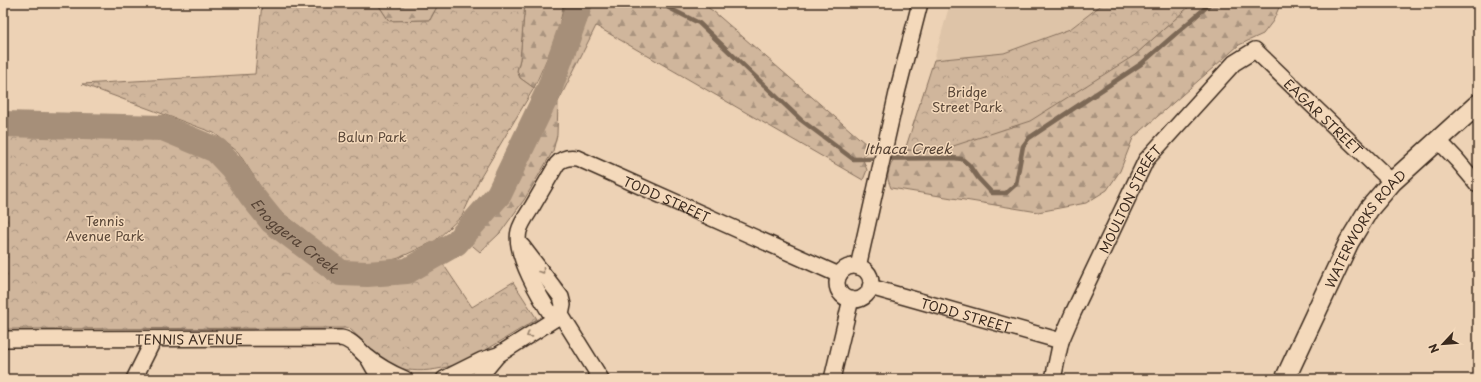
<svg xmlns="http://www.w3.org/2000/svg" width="1481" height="382" font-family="'Playpen Sans',sans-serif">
<defs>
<pattern id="forest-firs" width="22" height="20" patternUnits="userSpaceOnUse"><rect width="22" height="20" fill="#d0b69c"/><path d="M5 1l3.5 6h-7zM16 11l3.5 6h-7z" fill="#aa947f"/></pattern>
<pattern id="park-crowns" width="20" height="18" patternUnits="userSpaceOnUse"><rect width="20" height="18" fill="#d0b69c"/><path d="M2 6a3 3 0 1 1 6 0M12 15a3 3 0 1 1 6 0" fill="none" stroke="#aa947f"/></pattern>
<pattern id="water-rules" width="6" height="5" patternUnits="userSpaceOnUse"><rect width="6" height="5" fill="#a68f79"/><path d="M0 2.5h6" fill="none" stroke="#887563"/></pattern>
</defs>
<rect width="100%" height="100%" fill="#edd2b5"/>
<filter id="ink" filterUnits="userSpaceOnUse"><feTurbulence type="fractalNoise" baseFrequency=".025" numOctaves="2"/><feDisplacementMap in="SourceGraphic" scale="8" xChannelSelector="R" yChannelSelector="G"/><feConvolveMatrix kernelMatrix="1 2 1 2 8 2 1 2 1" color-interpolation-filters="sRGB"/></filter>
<g filter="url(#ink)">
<path fill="#dec4a8" d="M950,3H1104L1070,29L1004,53L934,60Z"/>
<path fill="url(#forest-firs)" stroke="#86705d" d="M377,3H439L430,20L389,21Z
M525,3H563C562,30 544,64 534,88L520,78L517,71L520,59Z
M588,3H701L713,11L866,144L867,153L862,157L867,170L863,180L596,26L558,102L557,135L553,151L524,200L500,233L480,252L467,241L497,204L522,158L549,99L582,10Z
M1193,3H1281L1273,21L1263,34L1239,45L1133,138L1120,171L1107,190L1086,203L1038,212L891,188C887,178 887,177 890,167C897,144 920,150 938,151L1135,55Z"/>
<path fill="url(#park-crowns)" stroke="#86705d" d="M262,3H377L389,21L430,20L439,3H525L520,59L517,71L520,78L534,88L479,180L462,216L435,241L399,258L371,266L339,263L326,253L306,231L273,206L238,152L214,133L82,84L255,74Z
M1104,3H1193L1135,55L1030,121L938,151L905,150L934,60L1004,53L1070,29Z
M3,124L163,128L216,150L232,167L251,195L272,221L341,273L367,274L407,271L456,243L443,264L472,307L513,282L537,319L473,358C448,369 411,378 386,362C373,353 361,339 349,328L3,329Z"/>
<path fill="url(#water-rules)" stroke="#7b6755" d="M563,3H588L582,10L574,28L560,21L563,13Z"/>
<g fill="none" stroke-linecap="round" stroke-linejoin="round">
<path stroke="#665242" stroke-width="1" d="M567,3L566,18L571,22L573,21L578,8L583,3"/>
<path stroke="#7b6755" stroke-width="4.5" d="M659,3L699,23L801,120L853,159L953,158L962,159L969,165L978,178L992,193H1006L1016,184L1023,146L1029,138L1141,64L1211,3"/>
<path stroke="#a68f79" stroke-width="26" id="s1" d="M3,124L163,128L216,150L232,167L251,195L272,221L341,273L367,274L407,271L456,243L499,194L549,90L580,3"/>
<defs>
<g id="minor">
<path d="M1438,140L1457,160L1478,185"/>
<path d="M522,246L561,297L563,305L561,315L601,379"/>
<circle cx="854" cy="283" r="17"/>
<path d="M858,267L897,93L920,3"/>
<path id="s2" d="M870,287L1061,341"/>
<path id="s3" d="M554,319C542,301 513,253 519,231C521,223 527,215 532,207C540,193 549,178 557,164C562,158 570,157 577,158L839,275"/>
<path id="s4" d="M3,339L341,338C352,340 358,349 366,356C377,365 393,374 405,379"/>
<path d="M368,358L380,379"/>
<path d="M134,379L154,339"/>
<path d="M444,379L482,360L498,355L561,315"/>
<path d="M478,379L497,356"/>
<path d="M832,379L851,299"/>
<path id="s5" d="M1053,379L1061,341L1073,313L1146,160L1234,63L1255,50L1392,182"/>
</g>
<g id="major">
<path id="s6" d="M1285,379L1349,242L1369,209L1392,182L1478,104"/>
</g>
</defs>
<use href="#minor" stroke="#3b2a1e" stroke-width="18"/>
<use href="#major" stroke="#3b2a1e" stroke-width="22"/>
<use href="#minor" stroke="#f4d9bb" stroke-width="15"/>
<use href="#major" stroke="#f4d9bb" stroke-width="19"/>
</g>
<defs><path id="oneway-chevron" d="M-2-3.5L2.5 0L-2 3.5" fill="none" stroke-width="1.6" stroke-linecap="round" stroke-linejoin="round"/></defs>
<g stroke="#98826c">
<use href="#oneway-chevron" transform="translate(542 271) rotate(52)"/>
<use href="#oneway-chevron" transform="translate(529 335) rotate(148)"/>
</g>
</g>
<g text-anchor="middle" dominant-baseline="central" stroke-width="3" stroke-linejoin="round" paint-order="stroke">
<g font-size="13" fill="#594637" stroke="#f4d9bb">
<text x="967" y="91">Bridge<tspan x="967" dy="15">Street Park</tspan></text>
<text x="372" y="136">Balun Park</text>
<text x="105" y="220">Tennis<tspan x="105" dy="15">Avenue Park</tspan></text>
</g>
<g font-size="13" fill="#3b2a1e" stroke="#f4d9bb">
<text stroke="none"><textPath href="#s5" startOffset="490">EAGAR STREET</textPath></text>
<text stroke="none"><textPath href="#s3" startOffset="294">TODD STREET</textPath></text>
<text stroke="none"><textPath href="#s5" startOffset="197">MOULTON STREET</textPath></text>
<text stroke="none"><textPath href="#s6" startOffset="171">WATERWORKS ROAD</textPath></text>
<text stroke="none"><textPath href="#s2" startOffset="100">TODD STREET</textPath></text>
<text stroke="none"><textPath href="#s4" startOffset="186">TENNIS AVENUE</textPath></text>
</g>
<g font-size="14" font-style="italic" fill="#564335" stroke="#f4d9bb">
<text x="908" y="148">Ithaca Creek</text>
<text stroke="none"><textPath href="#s1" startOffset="335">Enoggera Creek</textPath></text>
</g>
</g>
<rect width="1481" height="382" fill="none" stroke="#f4d9bb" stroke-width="16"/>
<rect x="8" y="8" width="1465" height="366" fill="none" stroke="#3b2a1e" stroke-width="1.5" filter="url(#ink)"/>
<g transform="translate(1443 344) rotate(244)" stroke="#f4d9bb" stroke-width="3" paint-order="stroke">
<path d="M0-3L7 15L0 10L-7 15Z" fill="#3b2a1e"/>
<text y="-6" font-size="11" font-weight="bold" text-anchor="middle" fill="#3b2a1e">N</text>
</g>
</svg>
